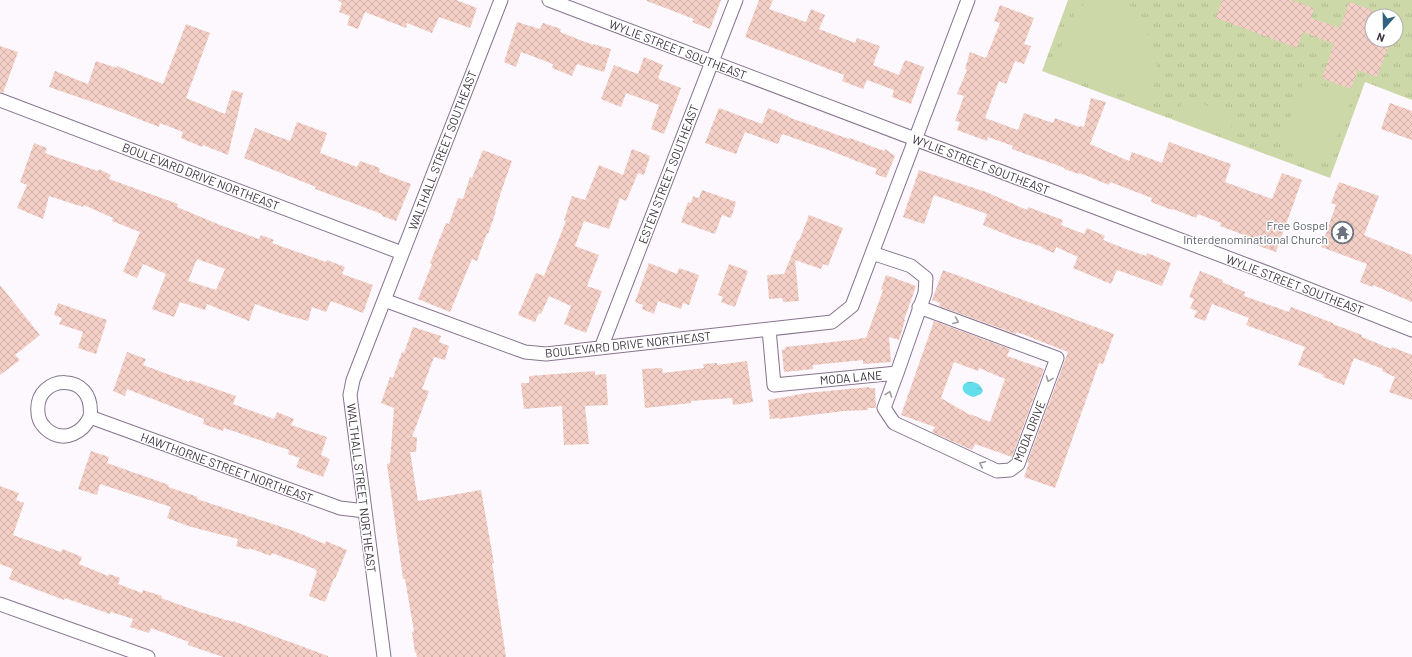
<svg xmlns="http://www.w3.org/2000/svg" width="1412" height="657" font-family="Barlow,sans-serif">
<defs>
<pattern id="park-tufts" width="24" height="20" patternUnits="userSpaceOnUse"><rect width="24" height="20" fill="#ccd8a7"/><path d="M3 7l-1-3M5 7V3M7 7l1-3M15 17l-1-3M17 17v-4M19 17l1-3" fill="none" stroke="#b0ba91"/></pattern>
<pattern id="water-ripples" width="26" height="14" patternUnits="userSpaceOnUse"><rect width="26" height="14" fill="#65deeb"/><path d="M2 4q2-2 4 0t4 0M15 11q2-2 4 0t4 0" fill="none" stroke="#59bfcb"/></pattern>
<pattern id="building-cross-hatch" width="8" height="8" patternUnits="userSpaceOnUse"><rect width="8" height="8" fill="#f3cfc5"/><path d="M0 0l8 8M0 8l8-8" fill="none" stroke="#d1b2aa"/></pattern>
</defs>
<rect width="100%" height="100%" fill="#fdf8fe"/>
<path fill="url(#park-tufts)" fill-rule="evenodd" d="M1068,0H1412V100L1365,82L1330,178L1042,71ZM1372,16H1396V40H1372Z"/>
<path fill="#ccd8a7" d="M1088,0H1119L1130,5L1150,39L1158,70L1149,103L1060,73L1056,59L1075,13Z
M1305,79L1352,97L1327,163L1280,145Z
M1184,97L1235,116L1228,136L1177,117Z"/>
<path fill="url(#water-ripples)" d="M967,382C974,381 980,383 983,391L981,394L974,397C966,396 957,388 967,382Z"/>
<path fill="url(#building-cross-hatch)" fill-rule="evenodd" d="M337,0H456L477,8L470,28L439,17L432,33L407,23L406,28L365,12L358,29L347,25L350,16L339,12L342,3Z
M647,0H721L710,29L692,22L694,19L647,1Z
M759,0H773L769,9L806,22L811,9L825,15L819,29L855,43L857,38L880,46L873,65L899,75L905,60L924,67L911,104L892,97L894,90L867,80L863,89L842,81L844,75L745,37Z
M1222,0H1291L1314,8L1311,18L1340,28L1349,2L1372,10V40H1391L1377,77L1358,70L1351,89L1322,78L1334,44L1303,32L1297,48L1216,18Z
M1000,5L1034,18L1024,44L1031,46L1024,64L1015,61L1006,84L999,81L985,118L1018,130L1024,113L1053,123L1055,118L1079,127L1080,126L1084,127L1091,98L1106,102L1090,144L1129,161L1132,152L1162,163L1169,142L1231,164L1225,182L1272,199L1282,173L1302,180L1276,252L1250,243L1252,238L1220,226L1221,223L1198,214L1196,218L1173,209L1172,210L1151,202L1152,198L1110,182L1109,185L1080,173L1079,174L1064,169L1065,168L1012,149L1013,146L988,137L987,141L957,130L960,122L955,121L964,96L957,94L967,70L965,69L970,52L986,58L1000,23L994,21Z
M517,22L540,29L543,23L561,29L560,32L593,45V44L611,49L604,72L577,64L572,76L552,68L553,64L521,52L516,67L504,62Z
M186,24L210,33L186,98L225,114L232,90L243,93L228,155L203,145L202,147L181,138L183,132L160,123L159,127L121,112L49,87L55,71L88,84L96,61L117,68V66L163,84Z
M0,46L18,52L3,93L0,92Z
M644,57L663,65L658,78L661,80L681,88L664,134L651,129L659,105L626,93L621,107L601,99L614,65L638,74Z
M1390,103L1412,111V140L1381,129Z
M719,108L762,124L768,108L788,116V117L849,139L850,138L884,151L885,149L895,156L886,178L875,174L877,169L831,151L782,134L778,144L745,132L736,154L705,143Z
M297,122L327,133L320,153L357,167L360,161L380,168L379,172L411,184L396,221L382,216V214L315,189L316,187L244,158L255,128L290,141Z
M34,143L47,148L45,153L53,156L98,171L99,169L111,175L109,179L178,204L177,207L220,225L259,239L261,235L274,240L272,243L326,262L327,260L345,267L342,274L373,285L363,313L331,301L326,312L312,307L308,321L286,315L255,304L249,321L207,304L205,310L180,302L174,317L152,309L166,274L143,264L137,278L123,272L140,232L112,221L113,218L84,205L83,207L49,196L43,219L17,208L27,185L20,182ZM197,259L225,269L216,290L188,281Z
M632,149L650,156L644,175L638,173L626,201L620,198L609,229L584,221L575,246L599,255L587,286L602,291L586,333L564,324L571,306L549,296L541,314L539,313L535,322L518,315L536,273L544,276L566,221L564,220L572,196L585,200L599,165L623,175Z
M483,150L512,161L502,189L495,211H496L488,234L487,233L477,261L472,259L450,312L418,299L432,264L430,263L446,223L449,224L458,198L463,199L470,177L472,178Z
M919,170L986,192L1027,210L1028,207L1063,220L1061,225L1084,234L1087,228L1105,236L1103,240L1126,249L1146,256L1147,253L1171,263L1162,286L1117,270L1111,284L1073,268L1078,257L1056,247L1054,253L1042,248L1043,247L1017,239L983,225L987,214L934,195L924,224L903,217Z
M1339,182L1379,196L1364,235L1412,255V302L1373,285L1372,287L1360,282L1367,264L1321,247L1336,205L1331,203Z
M702,190L736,202L731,218L722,215L715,234L681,222L688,202L691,203L693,196L699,198Z
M809,215L843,228L828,266L823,264L821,269L795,260L799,301L783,302L782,298L769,299L767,275L784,274L798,240L799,241Z
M649,263L677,274L679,268L699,275L689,305L683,303L681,309L658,301L654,314L642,309L643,305L635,302Z
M729,264L748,271L735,307L721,302L723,297L718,295Z
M943,270L1114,334L1103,364L1099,363L1055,488L1024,477L1029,463H1027L1068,352L1017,332L1016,334L939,306L940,303L932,300Z
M1200,271L1223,280L1222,282L1245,292L1244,296L1289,312L1291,307L1333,323V324L1362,335V337L1391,349L1392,347L1412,355V400L1389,392L1395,377L1382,371L1383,369L1354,358L1344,385L1323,377L1324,375L1298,365L1305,347L1246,325L1249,318L1212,304L1205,321L1194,317L1197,311L1190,308L1194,299L1189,297Z
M886,275L916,286L904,320H905L899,340L889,337L891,362L863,364V360L813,365V369L784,372L782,350L785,349V347L860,339V338H866L883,290L881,289Z
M0,285L40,335L15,355L20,360L0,375Z
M58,303L107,320L96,354L78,348L83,332L59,324L62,318L54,315Z
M934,321L1010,349L1007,356L1044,369L1012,457L975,444L972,450L932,432L935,427L901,415ZM954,362L978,371L979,368L1005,379L990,422L970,414V415L941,398Z
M413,327L441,336L439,342L449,346L445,360L434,357L422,389L429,391L412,437H417L416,452H410L418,501L481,490L492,552L494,563H492L506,657H417L416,652L415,653L412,632L414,631L405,579H403L387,464L390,463L394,408L381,403L390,377L393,378L402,352L404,353Z
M127,352L146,359L143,365L189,382L190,380L236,396L233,404L274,419L277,412L294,419L291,425L327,437L321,455L330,459L323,477L296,467L300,458L288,454L289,450L224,428L223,431L203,424L204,419L127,389L125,396L113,391Z
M747,361L753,402L733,405L732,398L691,401V403L645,408L642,369L662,368L663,373L704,368L703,364L717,363V365Z
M595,371V375L606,374L608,405L585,406L589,444L564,445L562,406L524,409L521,383H529V376Z
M869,387V388H875L876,408H868V410L844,411L779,419V418L770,419L768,400L807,393Z
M91,451L109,457L107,463L169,485L168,487L198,497L197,499L294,531L325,544L326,541L347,550L335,579L334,578L325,602L309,596L317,571L315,570V569L272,553L271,556L249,548V550L236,546L238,539L188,526L167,518L171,507L100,484L97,495L78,489Z
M0,486L19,493L16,500L24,503L13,535L61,552L63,549L82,557L79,564L108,576L109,574L120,578L118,584L142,593L143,590L162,596L161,598L200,612L233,622V621L328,656V657H223L188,645L189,642L151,628L149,633L130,627L133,619L111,612L110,614L65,598L64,600L9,579L13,569L0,564Z"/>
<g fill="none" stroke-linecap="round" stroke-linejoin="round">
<defs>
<path id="minor" d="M549,0L1273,275L1412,330
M0,100L402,253
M384,300L525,352L546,354L832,322L852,306L968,0
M769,329L774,385L897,373L925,293L926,278L911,266L872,253
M601,348L736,0
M897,373L884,408L894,423L997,471L1010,470L1018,464L1057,358L919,307
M90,417C96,370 34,374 38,412C38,420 43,427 50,432C66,442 83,432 90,417L340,508L365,511
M0,604L148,657
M384,657L350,395L353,380L501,0"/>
</defs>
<use href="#minor" stroke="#87748f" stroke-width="15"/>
<use href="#minor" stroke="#fff" stroke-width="13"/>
</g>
<defs><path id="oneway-chevron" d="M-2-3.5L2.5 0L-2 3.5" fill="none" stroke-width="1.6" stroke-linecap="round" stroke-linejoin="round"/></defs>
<g stroke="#9e999f">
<use href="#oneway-chevron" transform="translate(956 321) rotate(21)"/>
<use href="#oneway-chevron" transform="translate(1049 379) rotate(110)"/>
<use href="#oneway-chevron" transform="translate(889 394) rotate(-70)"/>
<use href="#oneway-chevron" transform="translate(982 464) rotate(-155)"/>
</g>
<defs>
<symbol id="temple-ring" viewBox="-11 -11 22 22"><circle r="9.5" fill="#fff" stroke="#6b7280" stroke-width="1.5"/><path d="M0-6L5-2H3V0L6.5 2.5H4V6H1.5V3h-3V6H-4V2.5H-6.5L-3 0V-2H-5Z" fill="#6b7280"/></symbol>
</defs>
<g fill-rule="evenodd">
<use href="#temple-ring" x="1330" y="220" width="25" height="25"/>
</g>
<g text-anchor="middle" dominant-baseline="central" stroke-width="3" stroke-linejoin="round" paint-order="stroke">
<g font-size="12" fill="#3c333f" stroke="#fff">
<text transform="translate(678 49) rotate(21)">WYLIE STREET SOUTHEAST</text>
<text transform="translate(442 150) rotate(-69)">WALTHALL STREET SOUTHEAST</text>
<text transform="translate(981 164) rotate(21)">WYLIE STREET SOUTHEAST</text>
<text transform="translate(668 174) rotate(-69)">ESTEN STREET SOUTHEAST</text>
<text transform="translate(201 176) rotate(21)">BOULEVARD DRIVE NORTHEAST</text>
<text transform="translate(1295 284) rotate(21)">WYLIE STREET SOUTHEAST</text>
<text transform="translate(628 344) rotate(-6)">BOULEVARD DRIVE NORTHEAST</text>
<text transform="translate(851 377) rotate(-5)">MODA LANE</text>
<text transform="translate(1029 431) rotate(-68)">MODA DRIVE</text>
<text transform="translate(227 467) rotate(20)">HAWTHORNE STREET NORTHEAST</text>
<text transform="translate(362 488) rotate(83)">WALTHALL STREET NORTHEAST</text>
</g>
<g font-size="12" fill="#5b616d" stroke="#fff" text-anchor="end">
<text x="1328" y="225">Free Gospel<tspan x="1328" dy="14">Interdenominational Church</tspan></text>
</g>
</g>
<g transform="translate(1384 28) rotate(200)"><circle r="19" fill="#ffffff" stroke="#b1adb2"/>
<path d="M0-3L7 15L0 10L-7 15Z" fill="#316380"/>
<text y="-6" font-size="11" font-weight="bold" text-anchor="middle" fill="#3c333f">N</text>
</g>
</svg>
